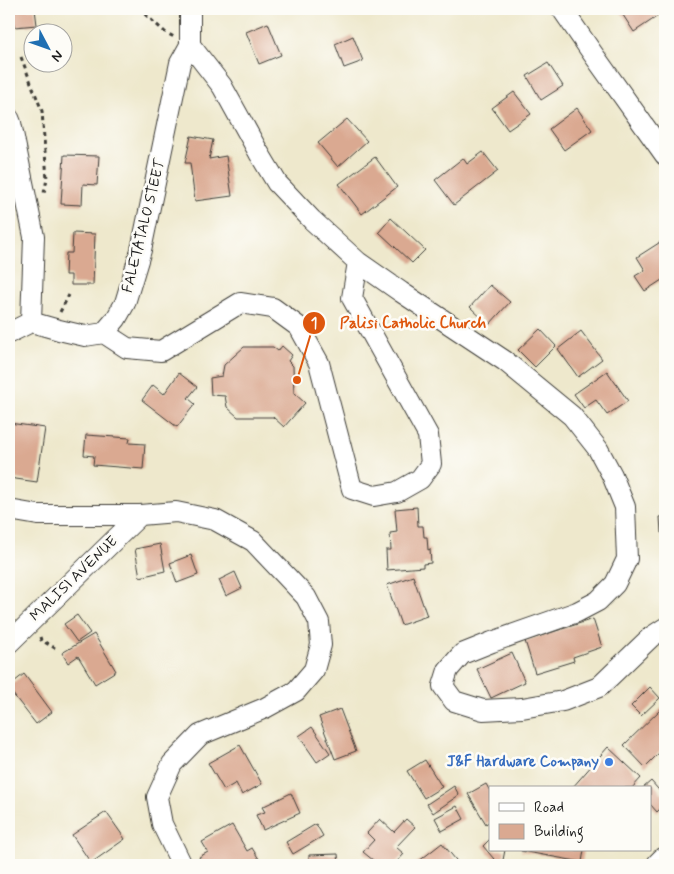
<svg xmlns="http://www.w3.org/2000/svg" width="674" height="874" font-family="Mynerve,sans-serif">
<rect width="100%" height="100%" fill="#fdfcf7"/>
<filter id="ink" filterUnits="userSpaceOnUse"><feTurbulence type="fractalNoise" baseFrequency=".02" numOctaves="2"/><feDisplacementMap in="SourceGraphic" scale="10" xChannelSelector="R" yChannelSelector="G"/><feConvolveMatrix kernelMatrix="1 2 1 2 8 2 1 2 1" color-interpolation-filters="sRGB"/></filter>
<filter id="wash" filterUnits="userSpaceOnUse"><feTurbulence type="fractalNoise" baseFrequency=".0096" numOctaves="4" result="noise"/><feDisplacementMap in="SourceGraphic" scale="20" xChannelSelector="R" yChannelSelector="G"/><feGaussianBlur stdDeviation="1.12" result="paint"/><feColorMatrix in="noise" values="0 0 0 0 0 0 0 0 0 0 0 0 0 0 0 0 0 1.4 0 .05"/><feComposite in="paint" operator="in"/></filter>
<g filter="url(#wash)">
<rect width="100%" height="100%" fill="#eee8cc"/>
<g id="blocks">
<path fill="#daa991" d="M12,9H35L37,25L14,27Z
M619,9H657L661,14L634,32Z
M268,23L281,55L259,64L246,32Z
M353,36L363,61L344,68L335,44Z
M548,63L563,86L541,100L527,76Z
M514,92L531,114L508,130L492,108Z
M577,108L592,130L564,150L549,129Z
M347,119L367,141L338,167L318,143Z
M191,136L213,140L209,159L226,156L232,196L195,201L190,163H185Z
M483,152L498,171L454,205L435,180L463,158L467,164Z
M64,155L99,156L97,185L83,184L82,205L61,204Z
M375,157L397,187L362,214L339,184Z
M391,218L425,250L412,263L379,232Z
M73,233L95,234L93,285H71V275H65L66,253H72Z
M662,241L665,246V278L645,291L635,276L645,270L637,257Z
M490,285L510,302L489,325L470,307Z
M540,329L556,346L535,367L518,350Z
M581,331L602,359L578,377L558,349Z
M282,346L292,355L288,361L293,366L294,393L305,403L284,427L273,417H238L227,407L225,396L211,395L210,378L222,376L224,365L244,347H273L278,351Z
M607,371L628,401L607,415L596,400L584,408L574,394Z
M179,373L197,387L188,398L195,404L177,427L142,400L153,385L164,394Z
M9,423L45,428L37,482L9,478Z
M86,435L130,438L129,443L145,444L143,469L93,465L94,456L84,455Z
M417,507L418,526H423L424,537H427L428,550L430,549L431,563L423,564V567L387,570L386,550H391L390,533L397,532L395,509Z
M665,516V533H661L660,517Z
M160,544L165,571L140,577L135,549Z
M191,555L198,575L177,583L170,563Z
M235,572L242,588L226,596L219,580Z
M413,576L427,616L401,625L387,585Z
M77,615L90,633L77,642L64,624Z
M593,619L602,647L573,657L574,661L535,673L525,641Z
M94,634L116,671L95,684L78,656L68,663L62,653Z
M512,653L525,682L491,698L477,669Z
M24,674L52,712L36,724L9,689V686Z
M650,687L660,698L641,716L631,706Z
M662,708L665,712V747L645,767L624,745Z
M340,709L356,751L335,759L319,717Z
M312,727L330,753L317,762L299,736Z
M240,745L262,784L242,795L236,783L224,790L208,763Z
M608,747L641,778L632,788H572Z
M425,760L442,787L424,798L407,771Z
M651,781L665,797V804L657,812L650,804V788H643Z
M486,784L490,791V821L486,824L468,794Z
M454,786L459,795L433,813L427,804Z
M291,793L300,813L263,830L256,815L265,812L262,807Z
M457,806L464,819L442,831L435,818Z
M106,812L125,839L91,863L72,835Z
M380,819L394,832L406,819L415,827L396,847L404,854L394,865H379L363,852L374,840L367,833Z
M316,824L323,836L293,854L286,842Z
M232,825L247,851L252,848L259,859L249,865H203L199,857L208,852L202,842Z
M490,839V850H505L502,865H499L483,846Z
M442,843L460,865H414Z
M521,850H584L582,862L521,851Z
M338,854L339,865H309V855Z"/>
</g>
</g>
<g filter="url(#ink)">
<use href="#blocks" fill-opacity="0" stroke="#3c3b36" stroke-width="1"/>
<g fill="none" stroke-linecap="round" stroke-linejoin="round">
<defs>
<path id="minor" d="M190,9V45L222,86L259,153L277,183L312,220L358,262L401,292L505,361L572,416L598,449L612,475L625,507L627,559L615,584L598,601L577,612L492,642L462,654L448,670L443,686L454,701L483,710L522,708L563,701L599,687L651,637L665,628
M562,9L593,54L665,155
M9,118L11,123L34,237L31,322L59,330L85,336L104,333L116,319L125,303L141,250L180,63L190,45
M9,333L31,322
M104,333L127,348L161,351L240,303L273,308L299,327L319,363L352,489L374,496L397,492L420,479L431,464L428,435L352,298L358,262
M9,510L38,515H140L176,512L215,520L253,541L306,597L319,622L321,645L314,670L296,691L265,708L200,735L172,764L157,797L162,824L182,865
M9,643L140,515"/>
<path id="major" d="M660,865L665,860"/>
</defs>
<use href="#minor" stroke="#3c3b36" stroke-width="22"/>
<use href="#major" stroke="#3c3b36" stroke-width="28"/>
<path stroke="#3c3b36" stroke-width="3" stroke-dasharray="4 4" stroke-linecap="butt" d="M139,9L165,32L174,37
M21,57L42,111L47,179L44,193
M60,312L69,295
M40,637L41,640L55,648"/>
<use href="#minor" stroke="#fff" stroke-width="20"/>
<use href="#major" stroke="#fff" stroke-width="26"/>
</g>
</g>
<circle fill="#3f7fe0" stroke="#fdfcf7" stroke-width="2" cx="609" cy="762" r="5"/>
<g text-anchor="middle" dominant-baseline="central" stroke-width="5" stroke-linejoin="round" paint-order="stroke">
<g font-size="15" fill="#1c1c1c" stroke="#fdfcf7">
<text transform="translate(144 226) rotate(-76)">FALETATALO STEET</text>
<text transform="translate(74 579) rotate(-44)">MALISI AVENUE</text>
</g>
<g font-size="15" font-weight="bold" fill="#366cbe" stroke="#fdfcf7" text-anchor="end">
<text x="599" y="762">J&amp;F Hardware Company</text>
</g>
</g>
<path fill="none" stroke="#de560d" stroke-width="2" d="M297 380L314 323"/>
<g fill="#de560d" stroke="#fdfcf7" stroke-width="2">
<circle cx="297" cy="380" r="5"/>
<circle cx="314" cy="323" r="12"/>
</g>
<g font-size="15" text-anchor="middle" font-weight="bold" fill="#fff">
<text x="314" y="328">1</text>
</g>
<g font-size="16" text-anchor="middle" font-weight="bold" fill="#de560d" stroke="#fdfcf7" stroke-width="5" stroke-linejoin="round" paint-order="stroke">
<text x="413" y="328">Palisi Catholic Church</text>
</g>
<rect width="674" height="874" fill="none" stroke="#fdfcf7" stroke-width="30"/>
<rect x="489" y="786" width="162" height="65" fill="#fdfcf7" stroke="#a3a29f"/>
<rect x="499" y="803" width="25" height="8" fill="#ffffff" stroke="#a3a29f"/>
<text x="534" y="812" font-size="15" fill="#1c1c1c">Road</text>
<rect x="499" y="824" width="25" height="15" fill="#daa991" stroke="#a3a29f"/>
<text x="534" y="836" font-size="15" fill="#1c1c1c">Building</text>
<g transform="translate(48 48) rotate(131)"><circle r="24" fill="#fdfcf7" stroke="#a3a29f"/>
<path d="M0-4L9 19L0 12L-9 19Z" fill="#1f6fb2"/>
<text y="-8" font-size="14" font-weight="bold" text-anchor="middle" fill="#1c1c1c">N</text>
</g>
</svg>
